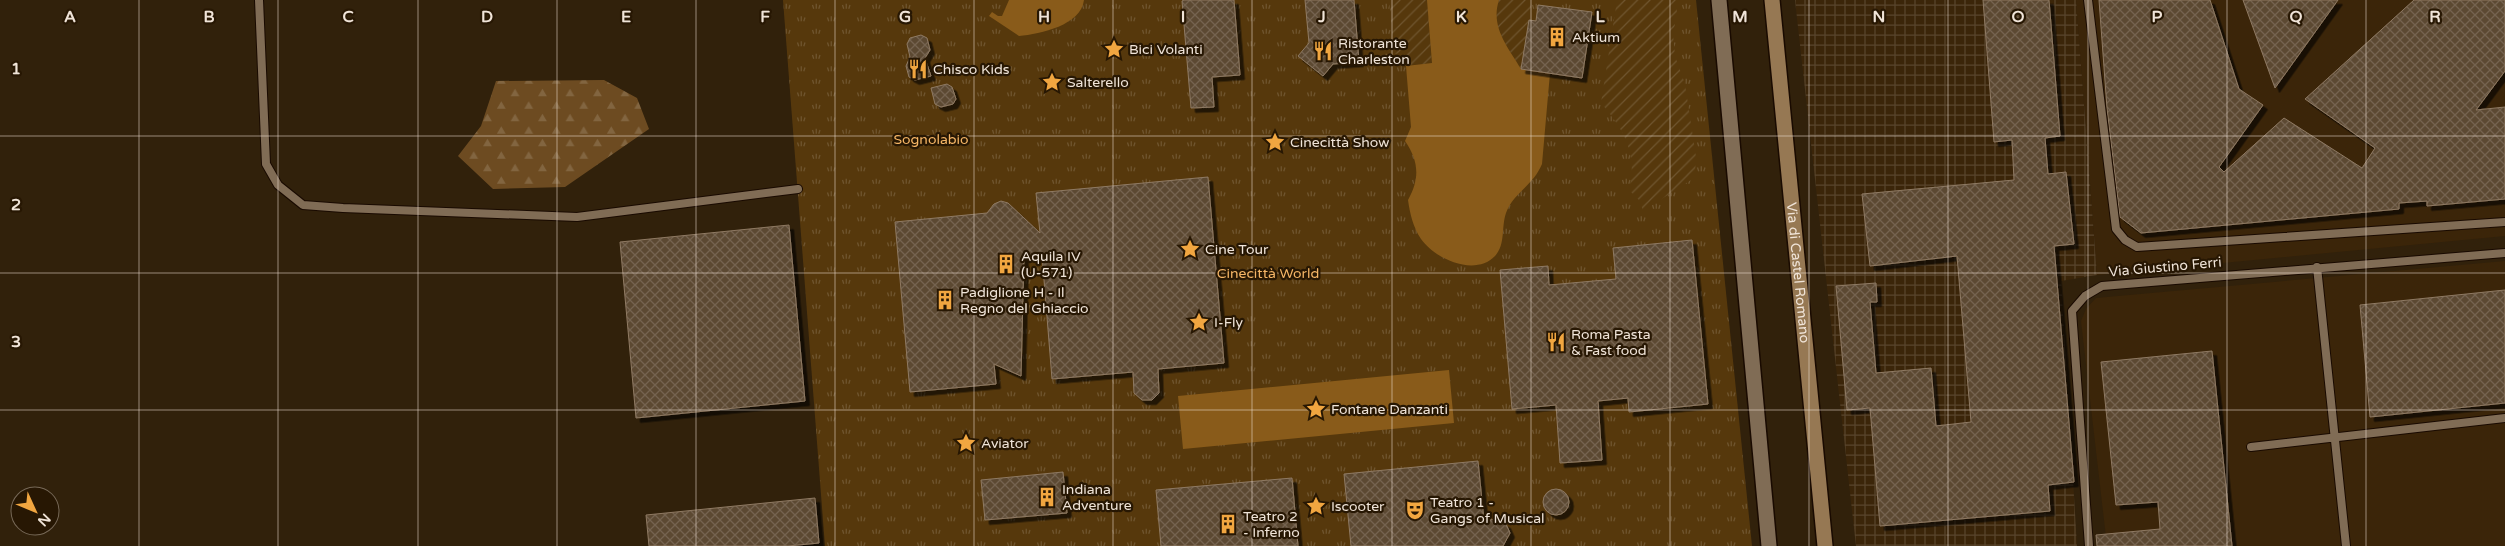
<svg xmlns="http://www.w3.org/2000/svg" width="2505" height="546" font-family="'Varela Round',sans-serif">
<defs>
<pattern id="industrial-grid" width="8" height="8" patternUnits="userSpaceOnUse" patternTransform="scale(1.25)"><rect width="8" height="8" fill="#3b2509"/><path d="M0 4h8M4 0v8" fill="none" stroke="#58442c"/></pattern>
<pattern id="forest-firs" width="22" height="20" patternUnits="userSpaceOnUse" patternTransform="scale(1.25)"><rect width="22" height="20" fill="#6d4b21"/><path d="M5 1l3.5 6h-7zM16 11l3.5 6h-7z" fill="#826540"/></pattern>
<pattern id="park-tufts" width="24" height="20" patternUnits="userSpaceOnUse" patternTransform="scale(1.25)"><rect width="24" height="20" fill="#56380c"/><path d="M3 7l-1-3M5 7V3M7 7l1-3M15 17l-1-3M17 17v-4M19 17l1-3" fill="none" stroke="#6f552f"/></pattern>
<pattern id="garden-furrows" width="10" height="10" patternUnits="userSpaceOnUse" patternTransform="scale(1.25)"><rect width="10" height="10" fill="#56380c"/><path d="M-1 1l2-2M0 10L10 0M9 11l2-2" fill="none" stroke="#6f552f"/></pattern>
<pattern id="building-cross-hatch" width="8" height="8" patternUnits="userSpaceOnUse" patternTransform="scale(1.25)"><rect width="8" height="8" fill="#5c4933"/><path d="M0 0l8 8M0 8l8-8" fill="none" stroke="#746350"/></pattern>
<filter id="shadow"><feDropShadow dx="4.5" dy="4.5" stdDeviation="0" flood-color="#0009"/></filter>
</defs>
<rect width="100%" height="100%" fill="#31210b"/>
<path fill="#3b2509" d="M2076,0H2505V236L2097,275Z
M2505,261V546H2107L2081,321L2086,309L2096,298Z"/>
<path fill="url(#industrial-grid)" d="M1795,0H2076L2097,275L2061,281L2077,546H1856Z"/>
<path fill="url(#forest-firs)" d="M604,80L637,98L649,129L565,187L493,189L458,156L481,126L496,81Z"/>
<path fill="url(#park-tufts)" d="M783,0H1696L1752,546H825Z"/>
<path fill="url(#garden-furrows)" d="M1389,0H1427L1432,63L1406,66V53L1394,54Z
M1499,0H1532L1521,69C1508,47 1489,28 1499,0Z
M1617,0H1676L1677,13L1673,34L1675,56L1685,84L1696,157L1695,173L1691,180L1643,211L1640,201L1629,190C1638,153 1624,130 1601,103Z"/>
<path fill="#895b1a" d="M1009,0H1084C1081,25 1041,34 1019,36L989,16L992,12L998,16H1002Z
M1427,0H1499C1490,27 1508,47 1521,69L1550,73L1542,164C1533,186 1513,193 1506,213C1501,227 1506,244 1495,256C1475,277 1435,259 1421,239C1413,227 1410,214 1408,200C1420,179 1419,161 1405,141L1411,127L1406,66L1432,63Z
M1449,370L1454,423L1183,449L1178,396Z"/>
<path fill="url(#building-cross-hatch)" stroke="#8f7a63" filter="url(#shadow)" d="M1184,0H1234L1240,75L1212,77L1214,107L1191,108L1182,1Z
M1305,0H1354L1359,62L1333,64L1323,76L1298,56L1309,43Z
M1983,0H2049L2060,136L2045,138L2048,174L2066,172L2074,244L2054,246L2074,482L2048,485L2050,511L1880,526L1870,408L1847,410L1836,286L1876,283L1877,302H1870L1876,373L1931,368L1936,426L1971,422L1957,256L1870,266L1862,194L2014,180L2012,140L1994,142Z
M2099,0H2210L2239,89L2263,105L2219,167L2224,172L2284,118L2362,168L2375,148L2305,99L2414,0H2505V71L2476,110L2505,107V199L2427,206V201L2399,203V209L2141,233L2120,217L2107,108Z
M2243,0H2338L2275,88Z
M1538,5L1592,12L1582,78L1521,69L1529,20L1536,21Z
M921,35L927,38L930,50L925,58L931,76L915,80L909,77L906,66L910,57L907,44L910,38Z
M947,84L952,87L956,99L953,104L941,107L935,104L931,88Z
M1208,177L1224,363L1158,369L1159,393L1152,400H1142L1134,393L1133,372L1052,379L1042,255H1024L1021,376L994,364L996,384L910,392L895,222L987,213L994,204L1001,201L1008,203L1040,233L1036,193Z
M789,225L805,401L636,418L620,242Z
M1692,240L1708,404L1629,412L1628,398L1598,401L1602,460L1560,463L1556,405L1512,409L1500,270L1548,266L1549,285L1616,279L1613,248Z
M2505,290V403L2370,417L2360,305Z
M2212,351L2232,546H2097L2096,535L2160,529L2158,502L2116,505L2101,362Z
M1478,461L1484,521L1496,519L1506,524L1510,533L1503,546H1351L1344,474Z
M1063,472L1067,513L985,520L981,480Z
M1292,478L1298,546H1161L1156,490Z
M1543 502a13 13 0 1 1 26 0a13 13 0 1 1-26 0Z
M815,498L819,543L788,546H649L646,515Z"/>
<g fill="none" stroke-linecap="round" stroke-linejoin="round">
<defs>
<path id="lane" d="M259,0L266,164L278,185L303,205L343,208L577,217L798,189
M2088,0L2116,229L2125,240L2137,247L2505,222
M2317,267L2346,546
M2251,447L2505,418
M2089,546L2072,311L2085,296L2102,286L2505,253"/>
<path id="street" d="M1719,0L1769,546"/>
<g id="secondary">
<path id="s1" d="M1772,0L1825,546"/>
</g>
</defs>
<use href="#lane" stroke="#190a00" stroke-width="10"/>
<use href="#street" stroke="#190a00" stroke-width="18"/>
<use href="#secondary" stroke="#190a00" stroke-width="18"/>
<use href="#lane" stroke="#806c55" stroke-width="8"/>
<use href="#street" stroke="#806c55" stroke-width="15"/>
<use href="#secondary" stroke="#967853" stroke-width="15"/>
</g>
<path fill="none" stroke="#f0e4d8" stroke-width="1" stroke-opacity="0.55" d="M139,0V546M278,0V546M418,0V546M557,0V546M696,0V546M835,0V546M974,0V546M1113,0V546M1252,0V546M1392,0V546M1531,0V546M1670,0V546M1809,0V546M1948,0V546M2088,0V546M2227,0V546M2366,0V546M0,136H2505M0,273H2505M0,410H2505"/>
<defs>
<symbol id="building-bare" viewBox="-9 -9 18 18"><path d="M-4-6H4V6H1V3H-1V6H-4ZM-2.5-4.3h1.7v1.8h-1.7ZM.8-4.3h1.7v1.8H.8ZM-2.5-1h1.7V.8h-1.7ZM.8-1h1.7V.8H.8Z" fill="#f1a640" stroke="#271703" stroke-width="2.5" paint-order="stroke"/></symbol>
<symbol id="sight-bare" viewBox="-9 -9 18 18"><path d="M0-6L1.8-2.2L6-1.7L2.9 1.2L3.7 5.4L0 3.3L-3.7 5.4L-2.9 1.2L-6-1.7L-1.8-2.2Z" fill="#f1a640" stroke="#271703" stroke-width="2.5" paint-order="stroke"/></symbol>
<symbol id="restaurant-bare" viewBox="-9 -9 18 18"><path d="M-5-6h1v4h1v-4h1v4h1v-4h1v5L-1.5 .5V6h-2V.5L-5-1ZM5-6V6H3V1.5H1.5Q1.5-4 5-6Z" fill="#f1a640" stroke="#271703" stroke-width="2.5" paint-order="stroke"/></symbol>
<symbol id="theatre-bare" viewBox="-9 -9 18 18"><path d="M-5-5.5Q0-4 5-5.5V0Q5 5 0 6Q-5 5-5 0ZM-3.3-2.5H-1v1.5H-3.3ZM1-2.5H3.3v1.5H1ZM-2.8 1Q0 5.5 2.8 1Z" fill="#f1a640" stroke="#271703" stroke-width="2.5" paint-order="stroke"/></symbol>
</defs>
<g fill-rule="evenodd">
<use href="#building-bare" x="1543" y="23" width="28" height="28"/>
<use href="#sight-bare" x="1100" y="35" width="28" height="28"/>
<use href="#restaurant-bare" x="1309" y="37" width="28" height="28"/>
<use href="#restaurant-bare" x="904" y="55" width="28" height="28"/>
<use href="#sight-bare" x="1038" y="68" width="28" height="28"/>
<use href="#sight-bare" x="1261" y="128" width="28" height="28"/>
<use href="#sight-bare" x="1176" y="235" width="28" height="28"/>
<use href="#building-bare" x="992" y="250" width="28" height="28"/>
<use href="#building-bare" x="931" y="286" width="28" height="28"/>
<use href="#sight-bare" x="1185" y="308" width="28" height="28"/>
<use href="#restaurant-bare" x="1542" y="328" width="28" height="28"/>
<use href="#sight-bare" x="1302" y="395" width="28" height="28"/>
<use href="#sight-bare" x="952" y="429" width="28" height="28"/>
<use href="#building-bare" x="1033" y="483" width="28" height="28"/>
<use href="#sight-bare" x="1302" y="492" width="28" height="28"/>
<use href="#theatre-bare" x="1401" y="496" width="28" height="28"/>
<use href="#building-bare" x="1214" y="510" width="28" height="28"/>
</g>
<g text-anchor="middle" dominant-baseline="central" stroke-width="4.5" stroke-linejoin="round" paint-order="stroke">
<g font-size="14" fill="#f0e4d8" stroke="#271703" text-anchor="start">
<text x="1572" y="37">Aktium</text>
<text x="1338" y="43">Ristorante<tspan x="1338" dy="16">Charleston</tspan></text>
<text x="1129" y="49">Bici Volanti</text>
<text x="933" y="69">Chisco Kids</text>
<text x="1067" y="82">Salterello</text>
<text x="1290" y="142">Cinecittà Show</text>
<text x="1205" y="249">Cine Tour</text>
<text x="1021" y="256">Aquila IV<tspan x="1021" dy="16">(U-571)</tspan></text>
<text x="960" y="292">Padiglione H - Il<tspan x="960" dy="16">Regno del Ghiaccio</tspan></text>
<text x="1214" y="322">I-Fly</text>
<text x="1571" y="334">Roma Pasta<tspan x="1571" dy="16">&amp; Fast food</tspan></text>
<text x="1331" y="409">Fontane Danzanti</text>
<text x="981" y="443">Aviator</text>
<text x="1062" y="489">Indiana<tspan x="1062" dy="16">Adventure</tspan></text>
<text x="1430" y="502">Teatro 1 -<tspan x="1430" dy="16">Gangs of Musical</tspan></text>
<text x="1331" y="506">Iscooter</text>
<text x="1243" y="516">Teatro 2<tspan x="1243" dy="16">- Inferno</tspan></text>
</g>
<g font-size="14" fill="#f6b666" stroke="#271703">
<text x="931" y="139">Sognolabio</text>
<text x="1268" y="273">Cinecittà World</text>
</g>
<g font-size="14" fill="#f0e4d8" stroke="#271703">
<text transform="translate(2165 267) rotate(-5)">Via Giustino Ferri</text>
<text stroke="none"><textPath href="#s1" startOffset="274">Via di Castel Romano</textPath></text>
</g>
</g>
<g font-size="16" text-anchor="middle" font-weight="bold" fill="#f0e4d8" stroke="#271703" stroke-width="4.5" stroke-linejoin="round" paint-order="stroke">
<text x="70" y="22">A</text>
<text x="209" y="22">B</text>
<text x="348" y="22">C</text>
<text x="487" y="22">D</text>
<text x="626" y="22">E</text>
<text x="765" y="22">F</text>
<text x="905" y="22">G</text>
<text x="1044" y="22">H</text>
<text x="1183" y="22">I</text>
<text x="1322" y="22">J</text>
<text x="1461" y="22">K</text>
<text x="1600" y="22">L</text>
<text x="1740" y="22">M</text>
<text x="1879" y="22">N</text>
<text x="2018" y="22">O</text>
<text x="2157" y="22">P</text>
<text x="2296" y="22">Q</text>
<text x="2435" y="22">R</text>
<text x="16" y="74">1</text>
<text x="16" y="210">2</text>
<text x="16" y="347">3</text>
</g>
<g transform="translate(35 511) rotate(134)"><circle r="24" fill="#271703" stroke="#776958"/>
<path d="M0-4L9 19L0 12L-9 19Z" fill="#f1a640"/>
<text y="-8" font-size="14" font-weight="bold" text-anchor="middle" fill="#f0e4d8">N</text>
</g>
</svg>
